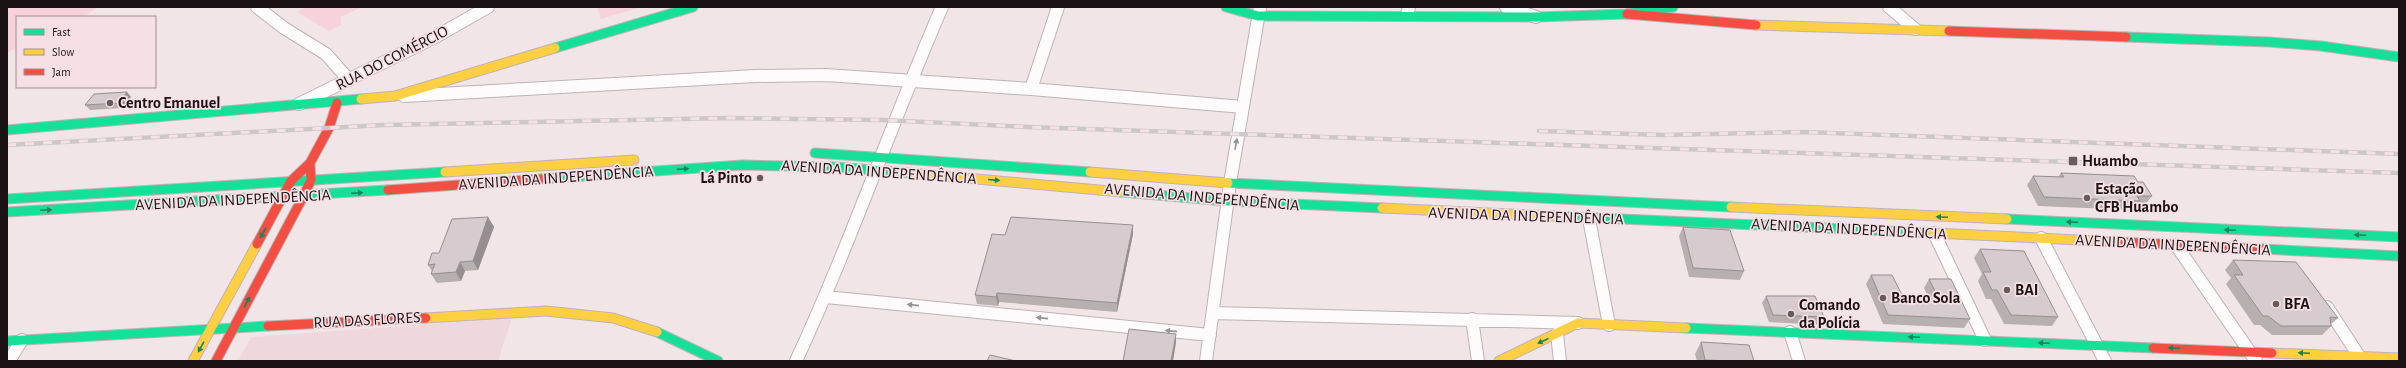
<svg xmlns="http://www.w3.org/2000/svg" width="2406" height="368" font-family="'Alegreya Sans',sans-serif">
<rect width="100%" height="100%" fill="#f2e5e8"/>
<path fill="#efd8dd" d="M512,318L498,361H238L251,337Z"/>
<path fill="#f8d2da" d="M7,7H98L84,17H17V47L7,53Z
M305,7H362L341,17V25L329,31L297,12Z
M597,7H642L601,19Z"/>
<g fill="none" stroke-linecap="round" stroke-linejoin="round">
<defs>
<path id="street" d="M257,7L284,28L326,54L349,80
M1506,7L1536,17
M1889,7L1915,29
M1407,15L1409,7
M1031,89L1058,7
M404,96L755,76L826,75L1031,89L1243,107
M299,104L437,36L488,7
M1589,219L1609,325
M1934,233L1985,340
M2041,238L2105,361
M2176,245L2256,361
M826,297L1210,335
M2327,307L2359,356
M1213,313L1578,323
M1472,319L1478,361
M1790,332L1799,361
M1557,334L1560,361
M9,361L22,340
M796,361C850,245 891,124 942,7
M1206,361L1230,183L1260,7"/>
<path id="fast" d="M1226,7L1258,16L1537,17L1626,14L1673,7
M2126,37L2269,42L2321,46L2399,57
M555,48L693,7
M7,130L361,99
M815,153L1090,172
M541,179L742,165L836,167L910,173
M1228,183L1731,207
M1121,192L1227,201L1382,208
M7,199L445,172
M7,212L388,190
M1555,216L1933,233
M2007,219L2399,237
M2263,249L2399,256
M1686,328L2153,348
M657,332L718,361
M7,341L268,326"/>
<path id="slow" d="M1756,25L1949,31
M361,99L395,96L555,48
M445,172L634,160
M1090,172L1228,183
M910,173L1121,192
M1731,207L2007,219
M1382,208L1555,216
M1933,233L2100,241
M426,318L546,311L613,318L657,332
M2272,353L2399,358
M193,361L257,244
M1499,361L1578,323L1686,328"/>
<path id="jam" d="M1627,14L1756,25
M1949,31L2126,37
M388,190L541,179
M2100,241L2263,249
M257,244L291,181L310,163L329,128L337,103
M268,326L426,318
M2153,348L2272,353
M216,361L303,197L311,180L310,164"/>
</defs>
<use href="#street" stroke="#bdb3b5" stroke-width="14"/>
<use href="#fast" stroke="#bdb3b5" stroke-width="11"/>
<use href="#slow" stroke="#bdb3b5" stroke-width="11"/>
<use href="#jam" stroke="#bdb3b5" stroke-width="11"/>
<use href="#street" stroke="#fdfbfc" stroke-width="12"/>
<use href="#fast" stroke="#16e098" stroke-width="9"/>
<use href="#slow" stroke="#ffcf43" stroke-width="9"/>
<use href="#jam" stroke="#f24e42" stroke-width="9"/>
<defs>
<path id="rail" d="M1539,131L1663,135L1804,132L2399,154
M7,145L384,125L728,118L883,120L1027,127L2399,173"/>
</defs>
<use href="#rail" stroke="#ccc8c9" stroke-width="4.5"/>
<use href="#rail" stroke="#f7e0e5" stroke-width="3" stroke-dasharray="9" stroke-linecap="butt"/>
</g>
<path fill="#b8afb1" d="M131,97L123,108L90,110L85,105Z
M2061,173L2138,182L2152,196L2145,205H2137L2133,210L2038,206L2027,185L2033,176L2058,177Z
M488,217L494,227L478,270L465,271L461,281L437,283L431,274L432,271L428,265L439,253Z
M1133,225V234L1117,312L999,302L998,306L977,304L975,295L1005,235Z
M1683,227L1744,271L1740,280L1689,277L1679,236Z
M1980,249L2058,317L2052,326L2004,324L1991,299H1986L1978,281L1982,274L1974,258Z
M2233,260L2338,318L2331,324V326L2322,335H2272L2260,325H2254L2226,284L2231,278L2225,270Z
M1871,275L1904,299H1929L1924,288L1929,279L1970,319L1964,328L1883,324L1866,284Z
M1766,296L1824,317L1820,325L1769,322L1762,303Z
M1701,342L1754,361H1697L1695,354Z"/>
<path fill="#968e90" d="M127,92L131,97L123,108L119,103Z
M488,217L494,227L478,270L473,261Z
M1133,225V234L1117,312V303Z
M460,262L465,271L461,281L456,272Z
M997,293L999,302L998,306L996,297Z
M1176,334V343L1173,361H1171Z"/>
<path fill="#d6cbce" stroke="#968e90" d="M127,92L119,103L85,105L94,94Z
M2061,173L2134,176L2138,182H2143L2152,196H2137L2140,201L2044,197L2033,176L2064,177Z
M488,217L473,261L460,262L456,272L431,274L435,264L428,265L432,253H439L452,219Z
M1011,217L1133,225L1117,303L997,293L996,297L975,295L992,234L1005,235Z
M1683,227L1730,230L1744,271L1693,268Z
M1980,249L2024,251L2058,317L2011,315L1997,290H1992L1983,272H1991Z
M2233,260L2296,262L2338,318L2330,317L2331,326H2281L2268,316H2263L2234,275H2243Z
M1871,275H1892L1904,299H1939L1929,279H1951L1970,319L1888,315Z
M1766,296H1815L1824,317L1773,315Z
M1129,329L1176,334L1171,361H1123Z
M1701,342L1749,345L1754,361H1731L1705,360Z
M990,355L1016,361H987Z"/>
<defs><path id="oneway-solid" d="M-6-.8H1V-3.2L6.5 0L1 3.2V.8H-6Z"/></defs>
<g fill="#979294">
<use href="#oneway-solid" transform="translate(1236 144) rotate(-80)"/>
<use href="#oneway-solid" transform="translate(913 305) rotate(-174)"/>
<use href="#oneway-solid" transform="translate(1042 318) rotate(-174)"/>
<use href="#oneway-solid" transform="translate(1171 331) rotate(-174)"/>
</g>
<g fill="#18835d">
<use href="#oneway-solid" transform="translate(683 169) rotate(-4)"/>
<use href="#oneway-solid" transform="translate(994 180) rotate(5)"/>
<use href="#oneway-solid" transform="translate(357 193) rotate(-4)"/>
<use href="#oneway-solid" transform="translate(46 210) rotate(-3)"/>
<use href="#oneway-solid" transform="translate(1942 217) rotate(-178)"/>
<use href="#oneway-solid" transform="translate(2072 222) rotate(-178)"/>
<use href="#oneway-solid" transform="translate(2230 230) rotate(-178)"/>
<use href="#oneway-solid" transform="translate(263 233) rotate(119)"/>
<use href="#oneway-solid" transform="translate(2360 235) rotate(-178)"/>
<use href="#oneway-solid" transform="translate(247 302) rotate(-62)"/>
<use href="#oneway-solid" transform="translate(1914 337) rotate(-178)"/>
<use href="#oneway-solid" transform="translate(1543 341) rotate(155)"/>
<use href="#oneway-solid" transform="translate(2044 343) rotate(-178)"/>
<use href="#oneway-solid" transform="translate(201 347) rotate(119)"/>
<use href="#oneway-solid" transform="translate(2174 348) rotate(-178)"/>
<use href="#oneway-solid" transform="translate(2304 353) rotate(-178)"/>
</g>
<g fill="#665c5e" stroke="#f7e0e5" stroke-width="1.5">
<circle cx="110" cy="103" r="4"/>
<rect x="2068" y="156" width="10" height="10" rx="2"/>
<circle cx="760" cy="178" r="4"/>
<circle cx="2087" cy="198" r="4"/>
<circle cx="2007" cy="290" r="4"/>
<circle cx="1883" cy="298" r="4"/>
<circle cx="2276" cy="304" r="4"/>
<circle cx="1791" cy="314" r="4"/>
</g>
<g text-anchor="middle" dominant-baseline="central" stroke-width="3.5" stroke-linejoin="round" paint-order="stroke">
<g font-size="16" fill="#1a1214" stroke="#f7e0e5">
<text transform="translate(392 58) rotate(-27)">RUA DO COMÉRCIO</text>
<text transform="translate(879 172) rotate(4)">AVENIDA DA INDEPENDÊNCIA</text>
<text transform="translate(556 178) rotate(-4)">AVENIDA DA INDEPENDÊNCIA</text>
<text transform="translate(1202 197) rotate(5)">AVENIDA DA INDEPENDÊNCIA</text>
<text transform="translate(233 200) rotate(-3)">AVENIDA DA INDEPENDÊNCIA</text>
<text transform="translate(1526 216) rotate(2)">AVENIDA DA INDEPENDÊNCIA</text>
<text transform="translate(1849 229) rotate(3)">AVENIDA DA INDEPENDÊNCIA</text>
<text transform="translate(2173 245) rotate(3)">AVENIDA DA INDEPENDÊNCIA</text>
<text transform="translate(367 320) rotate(-3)">RUA DAS FLORES</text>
</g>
<g font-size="16" font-weight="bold" fill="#1a1214" stroke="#f7e0e5" text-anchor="start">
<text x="118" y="103">Centro Emanuel</text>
<text x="2082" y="161">Huambo</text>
<text x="752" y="178" text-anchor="end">Lá Pinto</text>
<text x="2095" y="189">Estação<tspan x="2095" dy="18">CFB Huambo</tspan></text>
<text x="2015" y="290">BAI</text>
<text x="1891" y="298">Banco Sola</text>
<text x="2284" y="304">BFA</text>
<text x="1799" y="305">Comando<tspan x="1799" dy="18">da Polícia</tspan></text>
</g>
</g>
<rect width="2406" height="368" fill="none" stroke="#1a1214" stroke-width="16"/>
<rect x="16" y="16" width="140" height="72" fill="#f7e0e5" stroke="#9f8e91"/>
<rect x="24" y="29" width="20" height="6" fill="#16e098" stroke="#9f8e91"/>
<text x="52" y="36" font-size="12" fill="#1a1214">Fast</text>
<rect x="24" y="49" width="20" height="6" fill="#ffcf43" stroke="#9f8e91"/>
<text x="52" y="56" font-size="12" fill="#1a1214">Slow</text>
<rect x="24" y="69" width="20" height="6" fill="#f24e42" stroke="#9f8e91"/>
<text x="52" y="76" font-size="12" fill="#1a1214">Jam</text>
</svg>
